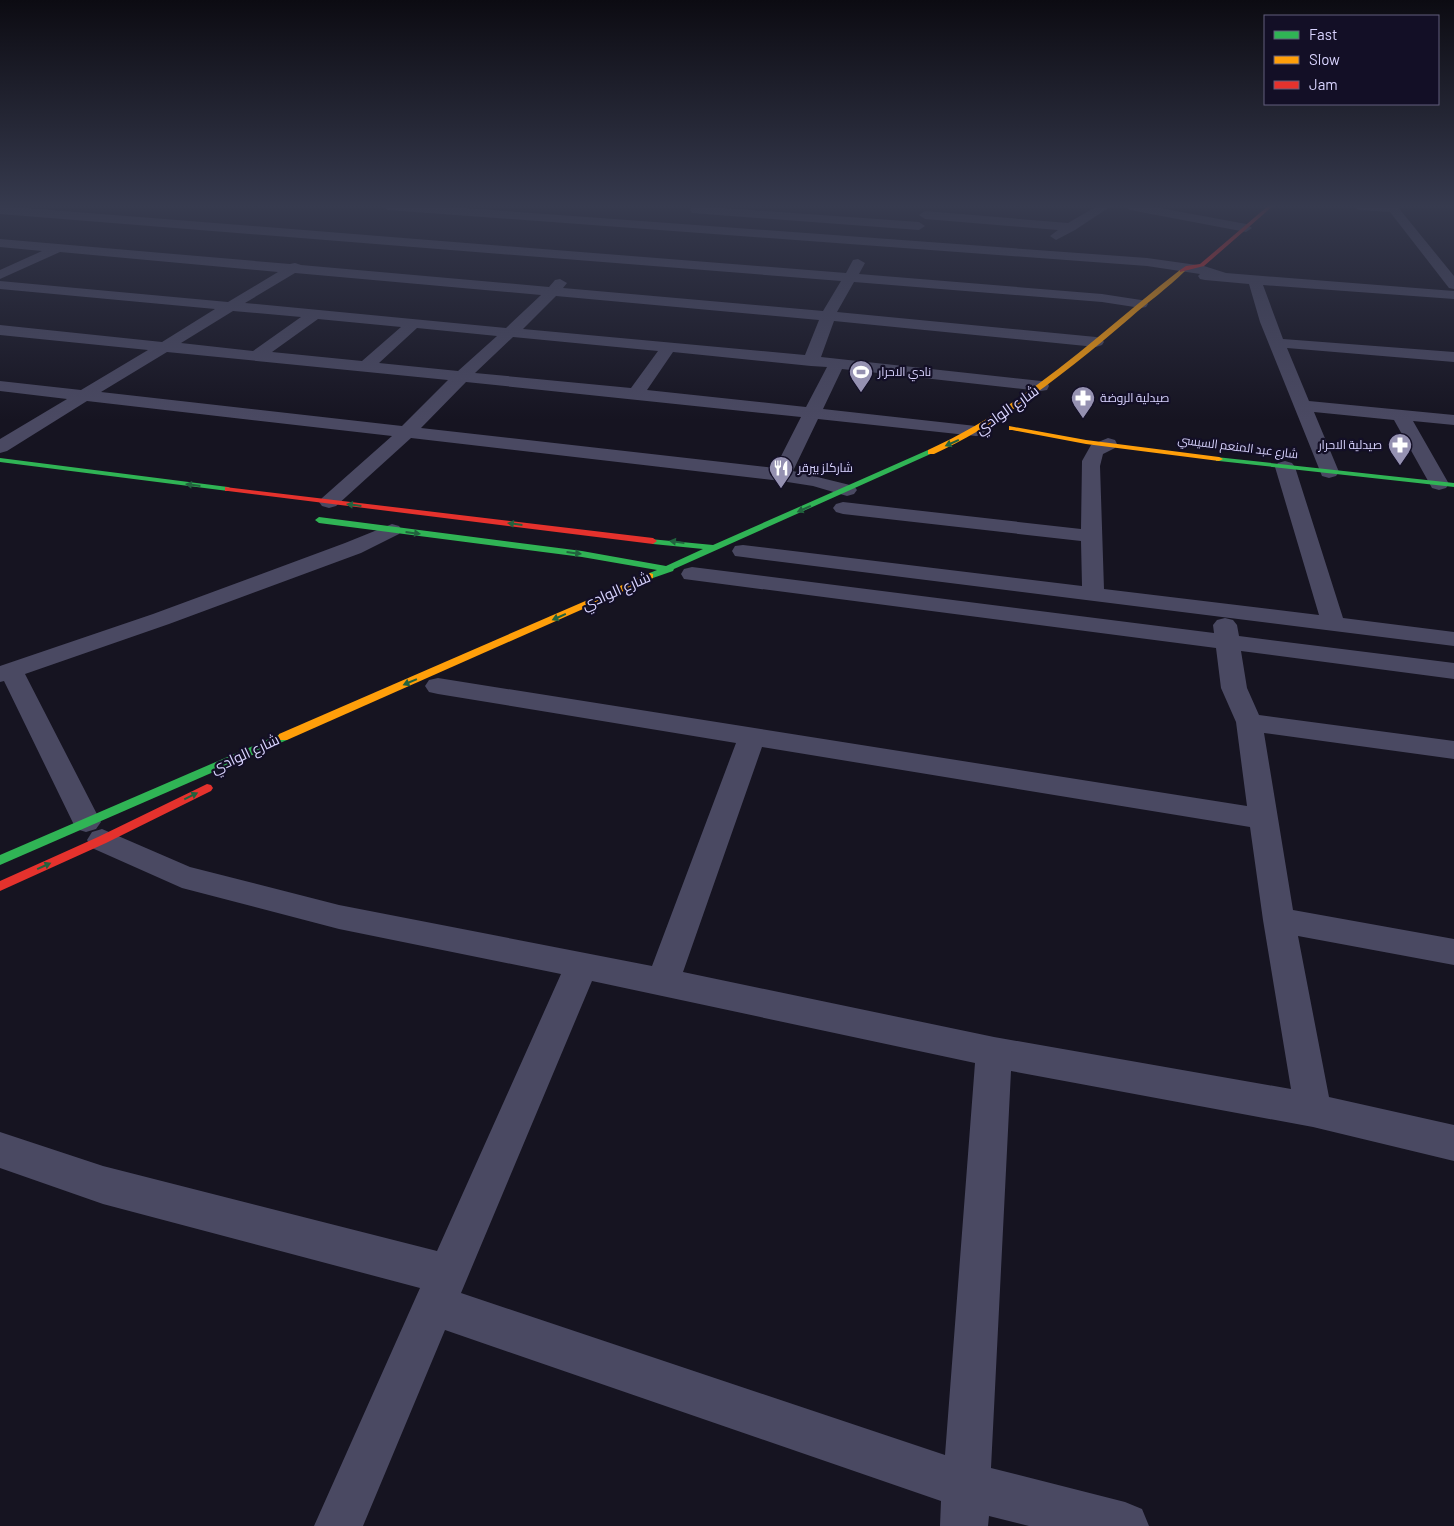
<svg xmlns="http://www.w3.org/2000/svg" width="1454" height="1526" viewBox="0 0 1454 1526" font-family="Barlow,Cairo,sans-serif">
<rect width="100%" height="100%" fill="#161421"/>
<g fill="none" stroke-linecap="round" stroke-linejoin="round">
<g fill="#4a4962" fill-rule="evenodd">
<path d="M 0,206 L 846,273 L 853,260 L 858,259 L 865,263 L 859,274 L 1102,294 L 1141,300 L 1146,301 L 1148,304 L 1146,307 L 1141,308 L 1102,302 L 854,282 L 837,312 L 1096,337 L 1102,339 L 1104,342 L 1102,345 L 1096,347 L 834,321 L 821,357 L 1041,381 L 1047,382 L 1049,386 L 1047,390 L 1041,391 L 842,369 L 823,409 L 976,426 L 982,427 L 985,431 L 982,435 L 976,436 L 818,419 L 793,471 L 854,486 L 857,490 L 854,494 L 847,496 L 813,486 L 781,481 L 411,438 L 336,506 L 329,508 L 322,506 L 319,502 L 322,498 L 392,436 L 87,401 L 7,451 L 0,453 L 0,439 L 67,399 L 0,391 L 0,381 L 81,390 L 148,350 L 0,335 L 0,325 L 162,342 L 215,309 L 0,289 L 0,281 L 228,302 L 278,272 L 60,252 L 0,279 L 0,270 L 42,251 L 0,247 L 0,239 L 290,264 L 295,263 L 301,265 L 549,287 L 555,280 L 560,279 L 567,283 L 563,288 L 823,311 L 841,281 L 0,214 ZM 295,273 L 541,295 L 506,328 L 245,303 ZM 556,296 L 819,320 L 805,355 L 523,329 ZM 233,311 L 301,317 L 253,351 L 181,343 ZM 318,319 L 401,327 L 362,361 L 272,352 ZM 417,328 L 497,336 L 458,371 L 379,363 ZM 513,337 L 658,351 L 631,388 L 475,373 ZM 167,352 L 448,380 L 402,426 L 101,392 ZM 673,352 L 811,366 L 827,367 L 806,407 L 647,390 ZM 466,382 L 801,417 L 775,468 L 421,428 Z"/>
<path d="M 382,206 L 437,206 L 1147,258 L 1204,266 L 1226,273 L 1454,291 L 1454,299 L 1263,285 L 1283,339 L 1454,352 L 1454,362 L 1287,348 L 1309,401 L 1454,415 L 1454,425 L 1413,421 L 1449,484 L 1446,488 L 1439,490 L 1432,488 L 1394,420 L 1314,412 L 1339,472 L 1336,476 L 1329,478 L 1322,476 L 1260,322 L 1249,284 L 1205,280 L 1200,279 L 1198,276 L 1200,274 L 1147,266 L 388,210 Z"/>
<path d="M 696,206 L 919,222 L 925,226 L 919,230 L 692,213 L 690,210 L 692,207 Z"/>
<path d="M 1097,206 L 1111,206 L 1075,230 L 1056,240 L 1050,236 L 1058,230 L 925,219 L 919,215 L 925,211 L 1068,223 Z"/>
<path d="M 1124,206 L 1149,206 L 1246,224 L 1252,228 L 1246,232 L 1130,210 Z"/>
<path d="M 1353,206 L 1397,206 L 1454,276 L 1454,289 L 1449,288 L 1390,212 L 1359,210 Z"/>
<path d="M 1108,438 L 1115,440 L 1117,444 L 1115,448 L 1103,454 L 1100,466 L 1104,589 L 1319,615 L 1275,467 L 1278,463 L 1285,461 L 1292,463 L 1295,467 L 1343,618 L 1454,632 L 1454,646 L 743,557 L 735,556 L 732,551 L 735,546 L 743,545 L 1082,586 L 1081,541 L 843,514 L 836,512 L 833,508 L 836,504 L 843,502 L 1081,529 L 1082,461 L 1091,445 Z"/>
<path d="M 392,524 L 399,526 L 402,530 L 399,534 L 361,553 L 169,624 L 25,674 L 101,822 L 96,829 L 86,832 L 76,829 L 4,681 L 0,682 L 0,666 L 153,614 L 345,543 Z"/>
<path d="M 692,567 L 1214,633 L 1213,625 L 1217,620 L 1225,618 L 1233,620 L 1237,625 L 1239,636 L 1454,663 L 1454,679 L 1241,651 L 1247,688 L 1259,715 L 1454,741 L 1454,759 L 1264,733 L 1293,910 L 1454,939 L 1454,965 L 1298,936 L 1329,1097 L 1454,1125 L 1454,1161 L 1313,1127 L 1011,1071 L 991,1468 L 1125,1502 L 1142,1509 L 1149,1526 L 1029,1526 L 989,1516 L 988,1526 L 940,1526 L 941,1501 L 445,1330 L 363,1526 L 314,1526 L 420,1288 L 103,1204 L 0,1168 L 0,1132 L 103,1166 L 437,1251 L 561,974 L 339,929 L 182,888 L 92,848 L 87,840 L 92,832 L 102,829 L 190,867 L 339,905 L 652,966 L 736,743 L 438,694 L 429,692 L 425,686 L 429,680 L 438,678 L 1247,806 L 1236,722 L 1221,688 L 1216,648 L 684,579 L 681,574 L 684,569 ZM 762,747 L 1250,827 L 1263,920 L 1291,1089 L 994,1037 L 683,972 ZM 592,981 L 975,1063 L 945,1455 L 461,1293 Z"/>
</g>
<g fill="#30b455" fill-rule="evenodd">
<path d="M 928,450 L 935,452 L 674,569 L 673,571 L 650,579 L 647,578 L 647,574 L 657,570 L 582,557 L 319,523 L 315,520 L 319,517 L 582,551 L 666,566 L 703,549 L 653,544 L 649,541 L 650,539 L 713,545 Z"/>
<path d="M 1216,457 L 1454,483 L 1454,487 L 1219,461 L 1216,461 Z"/>
<path d="M 0,458 L 228,487 L 232,489 L 228,491 L 0,462 Z"/>
<path d="M 283,733 L 287,734 L 288,737 L 287,740 L 0,865 L 0,855 Z"/>
</g>
<g fill="#ff9f0a" fill-rule="evenodd">
<path d="M 1180,270 L 1185,271 C 1168,288 1148,302 1130,318 C 1069,370 1007,420 934,454 L 928,454 L 928,450 C 1026,406 1097,335 1180,270 Z"/>
<path d="M 1009,426 L 1086,440 L 1219,457 L 1223,459 L 1219,461 L 1086,444 L 1012,430 L 1009,430 Z"/>
<path d="M 650,573 L 653,574 L 653,578 L 287,740 L 279,740 L 278,737 L 279,734 Z"/>
</g>
<g fill="#e5322d" fill-rule="evenodd">
<path d="M 1268,206 L 1273,206 L 1204,266 L 1180,272 L 1180,270 L 1186,266 L 1200,264 Z"/>
<path d="M 225,487 L 653,538 L 657,541 L 653,544 L 228,491 L 225,491 Z"/>
<path d="M 207,784 L 211,785 L 213,788 L 211,791 L 106,843 L 0,891 L 0,881 L 98,837 Z"/>
</g>
</g>
<defs><path id="oneway-solid" d="M-6-.8H1V-3.2L6.5 0L1 3.2V.8H-6Z" transform="scale(1.25)"/></defs>
<g fill="#22623e">
<use href="#oneway-solid" transform="translate(952 443) rotate(156)"/>
<use href="#oneway-solid" transform="translate(193 485) rotate(-173)"/>
<use href="#oneway-solid" transform="translate(354 505) rotate(-173)"/>
<use href="#oneway-solid" transform="translate(804 509) rotate(156)"/>
<use href="#oneway-solid" transform="translate(515 524) rotate(-173)"/>
<use href="#oneway-solid" transform="translate(413 533) rotate(7)"/>
<use href="#oneway-solid" transform="translate(677 542) rotate(-172)"/>
<use href="#oneway-solid" transform="translate(574 553) rotate(7)"/>
<use href="#oneway-solid" transform="translate(559 617) rotate(156)"/>
<use href="#oneway-solid" transform="translate(410 682) rotate(157)"/>
<use href="#oneway-solid" transform="translate(191 796) rotate(-26)"/>
<use href="#oneway-solid" transform="translate(44 866) rotate(-24)"/>
</g>
<linearGradient id="sky" x2="0" y2="1"><stop stop-color="#0c0b12"/><stop offset="0.49" stop-color="#363a4e"/><stop offset="1" stop-color="#363a4e" stop-opacity="0"/></linearGradient>
<rect width="1454" height="420" fill="url(#sky)"/>
<defs>
<g id="stadium-pin" transform="scale(1.25)"><path d="M0 17L-7.5 6A9.5 9.5 0 1 1 7.5 6Z" fill="#9591b1" stroke="#130f26"/><path d="M0-5a6.5 5 0 1 0 0 10a6.5 5 0 1 0 0-10ZM-3.5-1.8h7v3.6h-7Z" fill="#fff"/></g>
<g id="pharmacy-pin" transform="scale(1.25)"><path d="M0 17L-7.5 6A9.5 9.5 0 1 1 7.5 6Z" fill="#9591b1" stroke="#130f26"/><path d="M-2-6h4v4h4v4h-4v4h-4v-4h-4v-4h4Z" fill="#fff"/></g>
<g id="restaurant-pin" transform="scale(1.25)"><path d="M0 17L-7.5 6A9.5 9.5 0 1 1 7.5 6Z" fill="#9591b1" stroke="#130f26"/><path d="M-5-6h1v4h1v-4h1v4h1v-4h1v5L-1.5 .5V6h-2V.5L-5-1ZM5-6V6H3V1.5H1.5Q1.5-4 5-6Z" fill="#fff"/></g>
</defs>
<g fill-rule="evenodd">
<use href="#stadium-pin" x="861" y="372"/>
<use href="#pharmacy-pin" x="1083" y="398"/>
<use href="#pharmacy-pin" x="1400" y="445"/>
<use href="#restaurant-pin" x="781" y="468"/>
</g>
<g text-anchor="middle" stroke-width="4.5" stroke-linejoin="round" paint-order="stroke">
<g font-size="12" fill="#d9d4ff" stroke="#130f26" text-anchor="start">
<text x="878" y="376">نادي الاحرار</text>
<text x="1100" y="402">صيدلية الروضة</text>
<text x="1382" y="449" text-anchor="end">صيدلية الاحرار</text>
<text x="798" y="472">شاركلز بيرقر</text>
</g>
<g font-size="12" fill="#d9d4ff" stroke="#130f26">
<text transform="translate(1238 447) rotate(7)" y="4">شارع عبد المنعم السيسي</text>
</g>
<g font-size="15" fill="#d9d4ff" stroke="#130f26">
<text transform="translate(1007 410) rotate(-35)" y="5">شارع الوادي</text>
<text transform="translate(616 591) rotate(-24)" y="5">شارع الوادي</text>
<text transform="translate(245 754) rotate(-25)" y="5">شارع الوادي</text>
</g>
</g>
<rect x="1264" y="15" width="175" height="90" fill="#130f26" stroke="#625e7d"/>
<rect x="1274" y="31" width="25" height="8" fill="#30b455" stroke="#625e7d"/>
<text x="1309" y="40" font-size="15" fill="#d9d4ff">Fast</text>
<rect x="1274" y="56" width="25" height="8" fill="#ff9f0a" stroke="#625e7d"/>
<text x="1309" y="65" font-size="15" fill="#d9d4ff">Slow</text>
<rect x="1274" y="81" width="25" height="8" fill="#e5322d" stroke="#625e7d"/>
<text x="1309" y="90" font-size="15" fill="#d9d4ff">Jam</text>
</svg>
